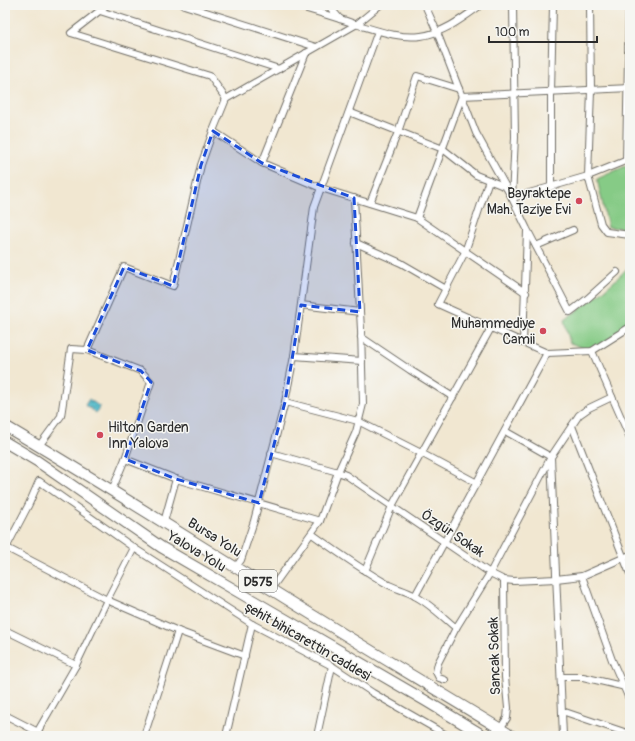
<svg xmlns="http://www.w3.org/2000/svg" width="635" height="741" viewBox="0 0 635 741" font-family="Pangolin,sans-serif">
<defs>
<pattern id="water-rules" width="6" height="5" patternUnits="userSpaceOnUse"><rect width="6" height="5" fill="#4ebaca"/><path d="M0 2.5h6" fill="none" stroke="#4197a4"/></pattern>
</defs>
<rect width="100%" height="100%" fill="#f6f6f2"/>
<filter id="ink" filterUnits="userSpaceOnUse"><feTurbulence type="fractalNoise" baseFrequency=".025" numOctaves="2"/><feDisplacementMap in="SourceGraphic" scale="8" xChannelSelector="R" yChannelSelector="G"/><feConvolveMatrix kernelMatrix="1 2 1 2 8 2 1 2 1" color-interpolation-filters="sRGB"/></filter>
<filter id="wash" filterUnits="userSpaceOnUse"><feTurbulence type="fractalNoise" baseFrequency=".012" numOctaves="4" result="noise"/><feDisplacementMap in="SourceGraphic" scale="16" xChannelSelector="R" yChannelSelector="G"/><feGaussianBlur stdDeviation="0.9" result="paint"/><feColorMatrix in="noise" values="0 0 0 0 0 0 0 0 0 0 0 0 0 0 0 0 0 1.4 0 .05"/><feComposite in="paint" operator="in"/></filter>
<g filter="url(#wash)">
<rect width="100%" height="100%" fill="#f1e7d1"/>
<g fill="#86cb86" stroke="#587b58">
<path d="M 630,164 L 630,229 L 608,227 L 597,179 Z"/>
<path d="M 630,265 L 630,325 L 592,351 L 570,343 L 564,320 C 587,303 611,287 630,265 Z"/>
</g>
<path fill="url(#water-rules)" stroke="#3c727a" d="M 89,399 L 100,407 L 96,413 L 85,405 Z"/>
</g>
<g filter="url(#ink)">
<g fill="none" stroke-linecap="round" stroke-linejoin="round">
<g stroke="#706d65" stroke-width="8">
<g id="minor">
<path d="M 107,5 L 71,33 L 210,76 L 226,99"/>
<path d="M 184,5 L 316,47"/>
<path d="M 294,5 C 314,11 335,17 355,24 C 376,30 399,39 421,36 C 444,33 463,18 481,5"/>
<path d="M 328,5 L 340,19"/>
<path d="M 425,5 L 437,32 L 476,133 L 512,198 L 527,229 L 570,312 L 587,299 L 617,272"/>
<path d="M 513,5 L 515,137 L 512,198 L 588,176 L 630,159"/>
<path d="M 590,5 L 591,90 L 588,176 L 601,224 L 607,232 L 630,235"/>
<path d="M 100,11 L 279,69"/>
<path d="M 349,112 L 443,149 L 476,175 L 506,187"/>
<path d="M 213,131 L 262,163 L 321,188 L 417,218 L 526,293"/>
<path d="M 626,161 L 629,5"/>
<path d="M 262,163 L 306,53"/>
<path d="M 489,180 L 465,252 L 438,304 L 547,353 L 592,351 L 630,327"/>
<path d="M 551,186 L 551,92 L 553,5"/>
<path d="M 370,203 L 398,132 L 417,76 L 459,89"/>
<path d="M 417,218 L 462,96 L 630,88"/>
<path d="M 356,243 L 401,263 L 446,289"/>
<path d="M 536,246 L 573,230"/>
<path d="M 301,305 L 360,312"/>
<path d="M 361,337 L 410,370 L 453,397"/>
<path d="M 523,343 L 527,231"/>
<path d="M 87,350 L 141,371 L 151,382 L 125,459 L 112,490"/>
<path d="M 592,351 L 630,438"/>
<path d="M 294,356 L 362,361"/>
<path d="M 285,402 L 358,421 L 421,453 L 477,483"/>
<path d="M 572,426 L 630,574"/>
<path d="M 505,431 L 551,457 L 563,736"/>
<path d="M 39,446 L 61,416 L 71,349 L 87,350 L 124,267 L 173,286 L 201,165 L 213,131 L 226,99 L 357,24 L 380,5"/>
<path d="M 271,453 L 338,472 L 346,475 L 490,573 L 504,580 L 514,581 L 556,579 L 582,576 L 630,555"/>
<path d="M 125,459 L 176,479"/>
<path d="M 164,522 L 176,479 L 320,521"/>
<path d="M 312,534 C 337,552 362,570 389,585 C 397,589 407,591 415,596 C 430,604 443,617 456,628"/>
<path d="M 5,547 L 107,600 L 178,631 L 245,656"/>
<path d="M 5,550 L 29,504 L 39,481 L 134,548 L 252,624 L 332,666 L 373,693 L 448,736"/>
<path d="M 236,567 L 241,560 L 254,521 L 285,402 L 294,356 L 314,207 L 378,31"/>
<path d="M 365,571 L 392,506 L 491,328"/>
<path d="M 582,576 L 612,660 L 630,701"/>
<path d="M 271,589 L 320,521 L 338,472 L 356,432 L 363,404 L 361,330 L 354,198"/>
<path d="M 415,596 L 547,353"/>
<path d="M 5,630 L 76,665"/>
<path d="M 561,677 L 583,677 L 630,688"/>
<path d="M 445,680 L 439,678 L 436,672 L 438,663 L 456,628 L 490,573 L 551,457 L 579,415 L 589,408 L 612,397"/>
<path d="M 562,711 L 630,734"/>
<path d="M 5,715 L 38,732 L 42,736"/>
<path d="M 500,729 L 507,718 L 508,708 L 505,677 L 504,580"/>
<path d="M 35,736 L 76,665 L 107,600 L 134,548"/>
<path d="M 144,736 L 178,631"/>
<path d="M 226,736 L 252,624"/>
<path d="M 317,736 L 332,666"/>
</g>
</g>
<g stroke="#706d65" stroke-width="12">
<g id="trunk">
<path d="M 5,426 C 95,479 183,535 272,590 C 352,640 432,687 512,736"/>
<path d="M 5,442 L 37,461 L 161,547 L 426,701 L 484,736"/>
</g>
</g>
<use href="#minor" stroke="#fff" stroke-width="6"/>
<use href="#trunk" stroke="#fff" stroke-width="10"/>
</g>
</g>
<path fill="#1d4ed8" fill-opacity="0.2" stroke="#1d4ed8" stroke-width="3" stroke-dasharray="8 5" stroke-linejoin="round" d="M 213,131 L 262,163 L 354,198 L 360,312 L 301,305 L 285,402 L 259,503 L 176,479 L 125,459 L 151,382 L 141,371 L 87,350 L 124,267 L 173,286 L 201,165 Z"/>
<g fill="#d1495b" stroke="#f6f6f2" stroke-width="1.5">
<circle cx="579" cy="201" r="4"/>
<circle cx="543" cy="331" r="4"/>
<circle cx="100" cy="435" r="4"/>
</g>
<g text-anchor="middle" stroke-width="3" stroke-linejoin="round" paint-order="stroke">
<rect fill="#f6f6f2" stroke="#686867" stroke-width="1" x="239" y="570" width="38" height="22" rx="3"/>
<g font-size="13" font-weight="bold" fill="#2b2b2b">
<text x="258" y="586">D575</text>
</g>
<g font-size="14" fill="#2b2b2b" stroke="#f6f6f2" text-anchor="end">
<text x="571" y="198">Bayraktepe<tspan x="571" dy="16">Mah. Taziye Evi</tspan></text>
<text x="535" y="328">Muhammediye<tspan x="535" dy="16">Camii</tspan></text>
<text x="108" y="432" text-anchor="start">Hilton Garden<tspan x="108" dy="16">Inn Yalova</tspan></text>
</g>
<g font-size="14" fill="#2b2b2b" stroke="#f6f6f2">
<text transform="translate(453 533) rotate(34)" y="5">Özgür Sokak</text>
<text transform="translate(215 537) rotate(32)" y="5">Bursa Yolu</text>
<text transform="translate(197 551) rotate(31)" y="5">Yalova Yolu</text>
<text transform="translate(308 641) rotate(30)" y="5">şehit bihicarettin caddesi</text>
<text transform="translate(494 656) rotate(-92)" y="5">Sancak Sokak</text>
</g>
</g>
<rect width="635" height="741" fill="none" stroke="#f6f6f2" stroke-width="20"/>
<path d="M489 36v6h108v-6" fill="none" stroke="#2b2b2b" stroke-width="2"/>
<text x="495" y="36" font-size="12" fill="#2b2b2b" stroke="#f6f6f2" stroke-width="3" paint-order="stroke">100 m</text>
</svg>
